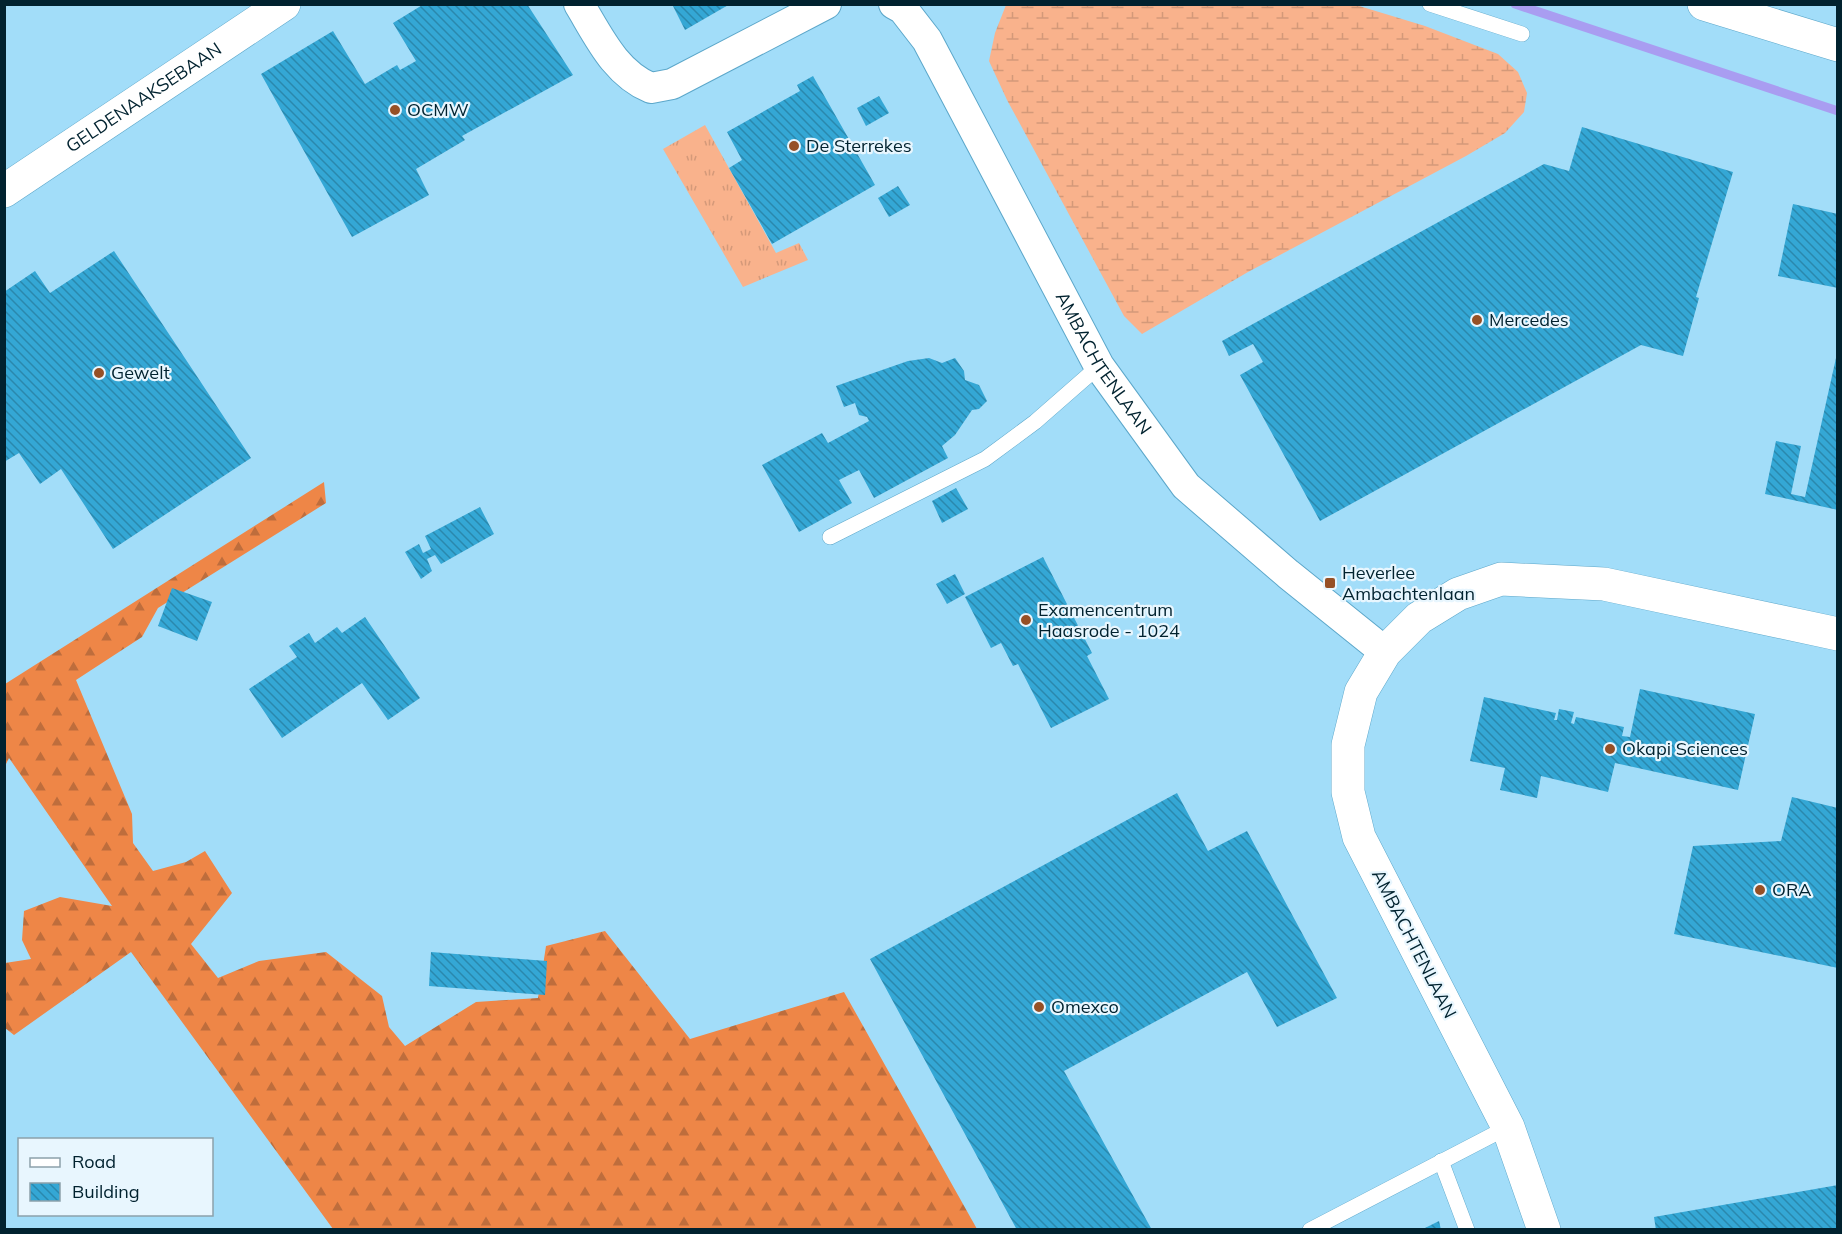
<svg xmlns="http://www.w3.org/2000/svg" width="1842" height="1234" viewBox="0 0 1842 1234" font-family="Mulish,sans-serif">
<defs>
<pattern id="grass-tufts" width="24" height="20" patternUnits="userSpaceOnUse" patternTransform="scale(1.5)"><rect width="24" height="20" fill="#f9b28c"/><path d="M3 7l-1-3M5 7V3M7 7l1-3M15 17l-1-3M17 17v-4M19 17l1-3" fill="none" stroke="#d49979"/></pattern>
<pattern id="forest-firs" width="22" height="20" patternUnits="userSpaceOnUse" patternTransform="scale(1.5)"><rect width="22" height="20" fill="#ee8647"/><path d="M5 1l3.5 6h-7zM16 11l3.5 6h-7z" fill="#be6d3c"/></pattern>
<pattern id="wetland-marsh" width="20" height="14" patternUnits="userSpaceOnUse" patternTransform="scale(1.5)"><rect width="20" height="14" fill="#f9b28c"/><path d="M1 5h8M5 5V1M11 12h8M15 12V8" fill="none" stroke="#d49979"/></pattern>
<pattern id="building-back-hatch" width="6" height="6" patternUnits="userSpaceOnUse" patternTransform="scale(1.5)"><rect width="6" height="6" fill="#34a7d5"/><path d="M-1 5l2 2M0 0l6 6M5-1l2 2" fill="none" stroke="#2a88ad"/></pattern>
</defs>
<rect width="100%" height="100%" fill="#a2ddf9"/>
<path fill="url(#grass-tufts)" d="M 705,125 L 776,253 L 799,243 L 808,260 L 743,287 L 663,149 Z"/>
<path fill="url(#forest-firs)" d="M 324,482 L 326,503 L 158,608 L 142,637 L 76,680 L 132,814 L 133,843 L 153,871 L 186,862 L 205,851 L 232,893 L 191,944 L 218,978 L 259,961 L 326,952 L 382,996 L 389,1027 L 405,1046 L 476,1002 L 538,998 L 546,946 L 605,931 L 690,1039 L 844,992 L 977,1229 L 333,1229 L 131,952 L 14,1035 L 5,1028 L 5,963 L 31,959 L 22,940 L 24,911 L 60,897 L 112,906 L 9,758 L 5,766 L 5,684 Z"/>
<path fill="url(#wetland-marsh)" d="M 1006,5 L 1356,5 L 1425,26 L 1498,54 L 1518,72 L 1527,93 L 1524,112 L 1505,133 L 1466,156 L 1248,272 L 1142,334 L 1124,316 L 1007,100 L 989,61 L 995,33 Z"/>
<g fill="none" stroke-linecap="round" stroke-linejoin="round">
<path stroke="#a99df1" stroke-width="9" d="M 1515,4 L 1838,111"/>
</g>
<g fill="url(#building-back-hatch)">
<path d="M 424,4 L 527,4 L 573,75 L 462,136 L 465,140 L 416,169 L 429,195 L 352,237 L 261,74 L 333,31 L 365,84 L 397,65 L 400,70 L 416,61 L 393,23 Z"/>
<path d="M 672,4 L 730,4 L 685,30 Z"/>
<path d="M 813,76 L 875,185 L 772,244 L 729,168 L 742,160 L 727,132 L 800,91 L 797,85 Z"/>
<path d="M 879,96 L 889,113 L 866,126 L 857,108 Z"/>
<path d="M 1582,127 L 1733,172 L 1696,297 L 1699,298 L 1683,356 L 1641,345 L 1320,521 L 1240,375 L 1263,362 L 1253,344 L 1229,356 L 1222,341 L 1544,164 L 1569,171 Z"/>
<path d="M 898,186 L 910,205 L 889,217 L 878,198 Z"/>
<path d="M 1793,204 L 1838,214 L 1838,288 L 1778,276 Z"/>
<path d="M 114,251 L 251,458 L 113,549 L 61,469 L 40,484 L 19,453 L 4,462 L 4,292 L 35,271 L 50,293 Z"/>
<path d="M 1838,349 L 1838,510 L 1765,494 L 1776,441 L 1801,446 L 1791,494 L 1805,497 Z"/>
<path d="M 929,358 L 942,363 L 955,358 L 964,371 L 965,380 L 979,385 L 987,401 L 979,409 L 972,410 L 955,435 L 942,446 L 948,458 L 874,498 L 859,470 L 839,480 L 852,503 L 799,532 L 762,465 L 822,433 L 828,443 L 869,421 L 867,417 L 859,415 L 855,403 L 844,407 L 836,386 L 908,361 Z"/>
<path d="M 956,488 L 968,509 L 942,523 L 932,501 Z"/>
<path d="M 480,507 L 494,534 L 441,564 L 435,555 L 427,559 L 432,571 L 421,579 L 405,552 L 419,544 L 423,553 L 431,549 L 425,536 Z"/>
<path d="M 1043,557 L 1092,653 L 1087,656 L 1109,699 L 1051,728 L 1018,664 L 1013,666 L 1001,643 L 991,648 L 965,597 Z"/>
<path d="M 955,574 L 965,594 L 947,604 L 936,584 Z"/>
<path d="M 172,588 L 212,602 L 197,641 L 158,626 Z"/>
<path d="M 365,617 L 420,698 L 388,720 L 362,683 L 282,738 L 249,689 L 297,657 L 289,646 L 309,633 L 315,643 L 337,627 L 342,633 Z"/>
<path d="M 1640,689 L 1755,714 L 1738,790 L 1615,763 L 1608,792 L 1541,776 L 1537,798 L 1500,790 L 1505,768 L 1470,761 L 1484,697 L 1556,713 L 1554,720 L 1557,720 L 1559,709 L 1574,712 L 1571,723 L 1574,724 L 1576,717 L 1624,727 L 1622,736 L 1630,737 Z"/>
<path d="M 1177,793 L 1208,851 L 1247,831 L 1337,998 L 1277,1027 L 1247,972 L 1064,1071 L 1152,1230 L 1017,1230 L 870,959 Z"/>
<path d="M 1792,797 L 1838,808 L 1838,968 L 1674,934 L 1693,846 L 1781,841 Z"/>
<path d="M 431,952 L 547,961 L 545,995 L 429,986 Z"/>
<path d="M 1838,1185 L 1838,1230 L 1656,1230 L 1654,1217 Z"/>
<path d="M 1439,1221 L 1441,1230 L 1421,1230 Z"/>
</g>
<g fill="none" stroke-linecap="round" stroke-linejoin="round">
<g stroke="#5ca7ca" stroke-width="16">
<g id="service">
<path d="M 1430,4 L 1522,34"/>
<path d="M 830,537 L 985,459 L 1035,422 L 1099,366"/>
<path d="M 1441,1161 L 1467,1230"/>
<path d="M 1310,1230 L 1508,1127"/>
</g>
</g>
<g stroke="#5ca7ca" stroke-width="32">
<g id="minor">
<path d="M 579,4 C 599,37 615,73 651,88 L 672,84 L 826,4"/>
<path id="s1" d="M 894,4 L 903,9 L 927,40 L 1099,366 L 1186,486 L 1288,574 L 1385,652"/>
</g>
</g>
<g stroke="#5ca7ca" stroke-width="34">
<g id="tertiary">
<path id="s2" d="M 4,191 L 284,4"/>
<path d="M 1544,1230 L 1508,1127 L 1359,837 L 1348,792 L 1348,745 L 1361,692 L 1385,652 L 1419,618 L 1458,594 L 1501,579 L 1604,584 L 1838,634"/>
</g>
</g>
<g stroke="#5ca7ca" stroke-width="34">
<path id="trunk" d="M 1704,4 L 1838,45"/>
</g>
<use href="#service" stroke="#fff" stroke-width="15"/>
<use href="#minor" stroke="#fff" stroke-width="30"/>
<use href="#tertiary" stroke="#fff" stroke-width="33"/>
<use href="#trunk" stroke="#fff" stroke-width="33"/>
</g>
<g fill="#965026" stroke="#e8f6fe" stroke-width="2">
<circle cx="395" cy="110" r="6"/>
<circle cx="794" cy="146" r="6"/>
<circle cx="1477" cy="320" r="6"/>
<circle cx="99" cy="373" r="6"/>
<rect x="1324" y="577" width="12" height="12" rx="3"/>
<circle cx="1026" cy="620" r="6"/>
<circle cx="1610" cy="749" r="6"/>
<circle cx="1760" cy="890" r="6"/>
<circle cx="1039" cy="1007" r="6"/>
</g>
<g text-anchor="middle" stroke-width="4.5" stroke-linejoin="round" paint-order="stroke">
<g font-size="18" fill="#01222f" stroke="#e8f6fe">
<text dy="6" stroke="none"><textPath href="#s2" startOffset="168">GELDENAAKSEBAAN</textPath></text>
<text dy="6" stroke="none"><textPath href="#s1" startOffset="418">AMBACHTENLAAN</textPath></text>
<text transform="translate(1414 944) rotate(63)" y="6">AMBACHTENLAAN</text>
</g>
<g font-size="18" fill="#01222f" stroke="#e8f6fe" text-anchor="start">
<text x="407" y="116">OCMW</text>
<text x="806" y="152">De Sterrekes</text>
<text x="1489" y="326">Mercedes</text>
<text x="111" y="379">Gewelt</text>
<text x="1342" y="579">Heverlee<tspan x="1342" dy="21">Ambachtenlaan</tspan></text>
<text x="1038" y="616">Examencentrum<tspan x="1038" dy="21">Haasrode - 1024</tspan></text>
<text x="1622" y="755">Okapi Sciences</text>
<text x="1772" y="896">ORA</text>
<text x="1051" y="1013">Omexco</text>
</g>
</g>
<rect width="1842" height="1234" fill="none" stroke="#01222f" stroke-width="12"/>
<rect x="18" y="1138" width="195" height="78" fill="#e8f6fe" stroke="#8ca1ab" stroke-width="1.5"/>
<rect x="30" y="1158" width="30" height="9" fill="#ffffff" stroke="#8ca1ab" stroke-width="1.5"/>
<text x="72" y="1168" font-size="18" fill="#01222f">Road</text>
<rect x="30" y="1183" width="30" height="18" fill="url(#building-back-hatch)" stroke="#8ca1ab" stroke-width="1.5"/>
<text x="72" y="1198" font-size="18" fill="#01222f">Building</text>
</svg>
